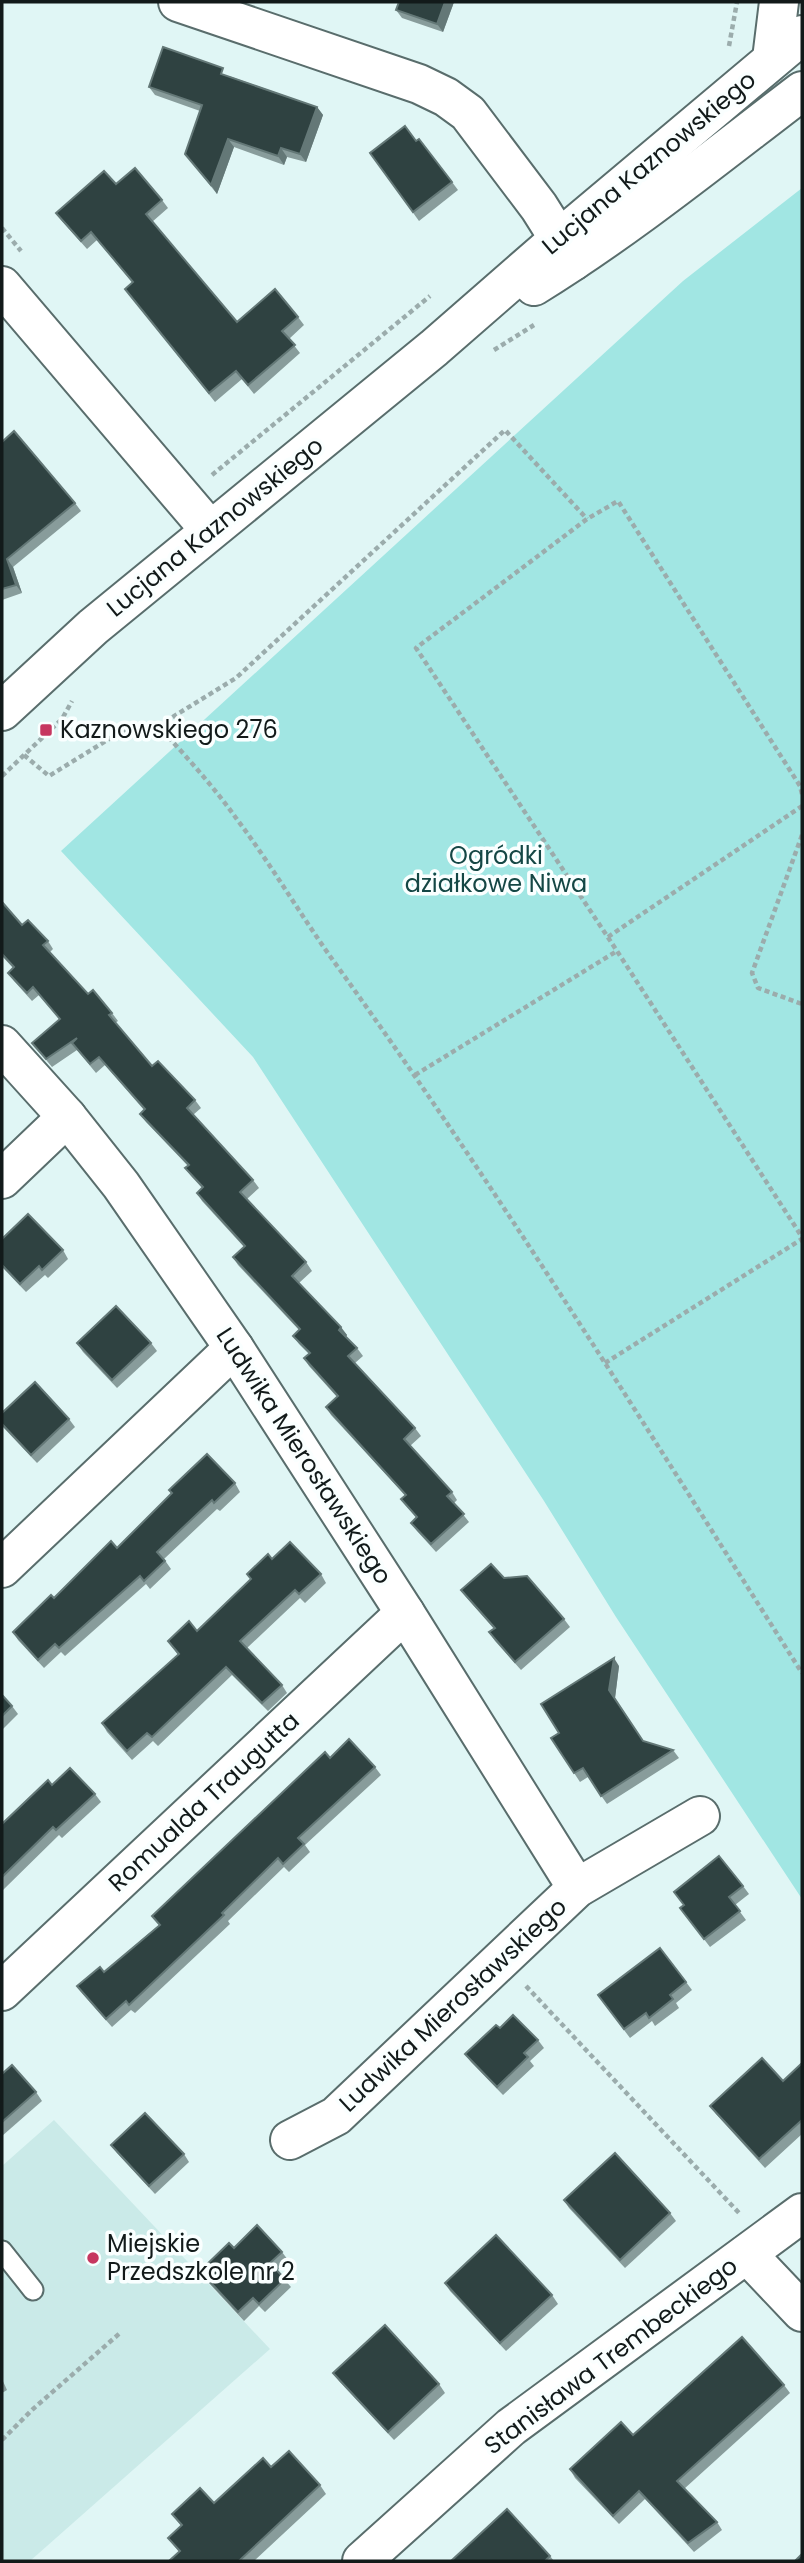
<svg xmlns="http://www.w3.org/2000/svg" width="804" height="2563" viewBox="0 0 804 2563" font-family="Poppins,sans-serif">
<rect width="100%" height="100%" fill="#e0f6f5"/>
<path fill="#caeae8" d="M 54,2120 L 270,2349 L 30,2561 L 2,2561 L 2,2166 Z"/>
<path fill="#a1e6e3" d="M 802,188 L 802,1899 L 616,1617 L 544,1501 L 253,1057 L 61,851 L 683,281 Z"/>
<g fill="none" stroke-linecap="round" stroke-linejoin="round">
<g stroke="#596d6c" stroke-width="23">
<path id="service" d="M 2,2251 L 33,2290"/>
</g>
<g stroke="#596d6c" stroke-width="42">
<g id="minor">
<path d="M 178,2 L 419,84 L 446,97 L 468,113 L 539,207 L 573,261"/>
<path d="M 2,286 L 210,530"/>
<path d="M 2,1045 L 67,1117 L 121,1185 L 234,1348 L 405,1613 L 577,1888"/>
<path d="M 2,1179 L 67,1117"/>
<path d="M 2,1568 L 234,1348"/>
<path d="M 2,1991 L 405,1613"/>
<path d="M 290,2140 L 336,2116 L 577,1888 L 700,1816"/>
<path d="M 747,2254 L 802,2312"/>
<path d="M 362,2561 L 511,2427 L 802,2213"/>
</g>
</g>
<g stroke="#596d6c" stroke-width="42">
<g id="tertiary">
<path d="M 772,59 L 779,2"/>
<path d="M 534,286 C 628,228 714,158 802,91"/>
<path d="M 2,711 L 93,627 L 434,348 L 559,239 L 802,35"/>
</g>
</g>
<g stroke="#9bacac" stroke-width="4.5" stroke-dasharray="5 3.5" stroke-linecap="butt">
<path d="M 729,46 L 737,2"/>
<path d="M 2,228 L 21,251"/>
<path d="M 494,350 L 534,325"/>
<path d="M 212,475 L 430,296"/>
<path d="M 158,726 L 236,678 L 505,430 L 587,519"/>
<path d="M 24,755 L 49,776 L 122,731 L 158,726 C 185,755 213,786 236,818 C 273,867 304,921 340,970 C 504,1198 652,1437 802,1673"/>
<path d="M 2,776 L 62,719 L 72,701"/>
<path d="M 802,794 L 800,786 L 618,501 L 587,519 L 416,648 L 617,951 L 802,1237"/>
<path d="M 802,835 L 752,973 L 758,988 L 802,1004"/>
<path d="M 608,937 L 802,806"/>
<path d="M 415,1075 L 617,951"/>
<path d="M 605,1363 L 802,1239"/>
<path d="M 526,1986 L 740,2214"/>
<path d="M 2,2440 L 33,2409 L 120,2333"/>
</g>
<use href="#service" stroke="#fff" stroke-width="19"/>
<use href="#minor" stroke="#fff" stroke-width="38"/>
<use href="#tertiary" stroke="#fff" stroke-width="38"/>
</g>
<g fill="#889c9b">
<path d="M 399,2 L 454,2 L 443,32 L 402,18 L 396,10 Z"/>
<path d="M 229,76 L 317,107 L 323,115 L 306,162 L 287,157 L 284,165 L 234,147 L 217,194 L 185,154 L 200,111 L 155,95 L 149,87 Z"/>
<path d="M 416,141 L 452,182 L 458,190 L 419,221 L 370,153 Z"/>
<path d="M 116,184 L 162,200 L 168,208 L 152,222 L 237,322 L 298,317 L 304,325 L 289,339 L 300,353 L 254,394 L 242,379 L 215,402 L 125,289 L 133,283 L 97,240 L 87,249 L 62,221 L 56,213 Z"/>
<path d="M 2,442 L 75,503 L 81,511 L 13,567 L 22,593 L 2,600 Z"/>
<path d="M 2,902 L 22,925 L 48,941 L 53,949 L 50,952 L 88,994 L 112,1013 L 118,1021 L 115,1023 L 152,1066 L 195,1100 L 201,1108 L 193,1115 L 253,1180 L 259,1188 L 247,1199 L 306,1262 L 312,1271 L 299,1283 L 347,1335 L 346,1337 L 357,1348 L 363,1356 L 355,1363 L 415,1428 L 421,1436 L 410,1446 L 452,1492 L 457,1500 L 454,1503 L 469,1522 L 436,1552 L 417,1531 L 411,1523 L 416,1517 L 401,1499 L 405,1495 L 331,1415 L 326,1407 L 337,1397 L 309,1366 L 304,1358 L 309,1354 L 299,1344 L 293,1336 L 299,1330 L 238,1265 L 233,1257 L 244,1247 L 202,1201 L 197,1193 L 202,1188 L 191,1176 L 185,1168 L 188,1166 L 146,1122 L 140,1114 L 144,1110 L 105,1065 L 96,1073 L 77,1050 L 52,1067 L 32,1043 L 60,1019 L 39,995 L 32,1001 L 14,981 L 8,973 L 13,968 L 2,956 Z"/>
<path d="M 2,1239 L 63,1250 L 68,1259 L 48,1278 L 45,1275 L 26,1292 L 2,1267 Z"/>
<path d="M 77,1343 L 151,1343 L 157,1351 L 117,1388 L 83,1352 Z"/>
<path d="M 2,1413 L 69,1419 L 75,1427 L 37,1463 L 2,1426 Z"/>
<path d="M 235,1483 L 240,1492 L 220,1511 L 217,1509 L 164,1559 L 171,1569 L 150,1589 L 146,1584 L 65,1656 L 61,1652 L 44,1668 L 18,1640 L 13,1632 L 117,1548 L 171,1494 L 169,1490 Z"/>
<path d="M 272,1559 L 321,1574 L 326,1583 L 305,1603 L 300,1598 L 247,1648 L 282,1685 L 287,1693 L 268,1711 L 232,1675 L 158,1746 L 153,1741 L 132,1760 L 107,1732 L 102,1723 L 178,1655 L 168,1641 L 197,1631 L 251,1580 L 247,1574 Z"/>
<path d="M 504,1578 L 564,1619 L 570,1627 L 521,1670 L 495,1641 L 489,1632 L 494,1629 L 467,1598 L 461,1590 Z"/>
<path d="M 619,1666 L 615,1698 L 643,1741 L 673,1750 L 679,1758 L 607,1804 L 588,1777 L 580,1782 L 551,1738 L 559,1733 Z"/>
<path d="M 2,1695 L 12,1706 L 18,1714 L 2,1730 Z"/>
<path d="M 330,1758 L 375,1767 L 381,1775 L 305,1845 L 310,1852 L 289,1872 L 284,1867 L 228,1921 L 230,1924 L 135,2013 L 131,2010 L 112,2027 L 83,1994 L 77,1986 L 104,1972 L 159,1925 L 152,1916 Z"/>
<path d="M 52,1785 L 95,1794 L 101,1802 L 62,1838 L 59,1835 L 2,1891 L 2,1824 Z"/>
<path d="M 743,1886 L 749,1894 L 735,1905 L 746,1920 L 710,1947 L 680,1908 L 684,1905 L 674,1892 Z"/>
<path d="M 686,1982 L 692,1990 L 676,2003 L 679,2008 L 655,2026 L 652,2021 L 630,2038 L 598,1995 Z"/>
<path d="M 500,2028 L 538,2040 L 544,2048 L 530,2061 L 534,2066 L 503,2095 L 471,2062 L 465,2054 Z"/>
<path d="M 802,2063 L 802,2134 L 765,2168 L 716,2114 L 710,2106 L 783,2081 Z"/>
<path d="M 2,2074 L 36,2092 L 42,2101 L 2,2136 Z"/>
<path d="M 111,2145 L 184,2154 L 189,2162 L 155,2194 L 117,2153 Z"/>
<path d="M 564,2200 L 670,2213 L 676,2221 L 625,2268 L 569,2208 Z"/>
<path d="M 234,2248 L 282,2252 L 288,2260 L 277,2271 L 291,2287 L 265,2312 L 259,2306 L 244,2321 L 206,2280 L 200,2271 Z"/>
<path d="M 445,2283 L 552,2295 L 558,2304 L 506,2351 L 450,2291 Z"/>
<path d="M 333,2373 L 439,2384 L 445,2393 L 394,2440 L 339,2381 Z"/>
<path d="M 2,2379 L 7,2390 L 2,2393 Z"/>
<path d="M 784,2385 L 790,2393 L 684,2489 L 717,2522 L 722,2530 L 694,2552 L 645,2499 L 619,2524 L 575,2478 L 570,2469 L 633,2435 Z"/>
<path d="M 271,2467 L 320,2485 L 326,2494 L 254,2561 L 169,2561 L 179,2552 L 168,2538 L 181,2526 L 172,2514 L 214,2503 Z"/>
<path d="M 550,2556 L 554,2561 L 451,2561 Z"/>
</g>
<g fill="#647877">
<path d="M 445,2 L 454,2 L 443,32 L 437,24 Z"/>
<path d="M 317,107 L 323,115 L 306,162 L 300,154 Z"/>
<path d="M 228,139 L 234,147 L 217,194 L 211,185 Z"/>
<path d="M 281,148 L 287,157 L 284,165 L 278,156 Z"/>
<path d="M 7,559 L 13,567 L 22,593 L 16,585 Z"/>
<path d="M 341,1327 L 347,1335 L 345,1338 L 339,1330 Z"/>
<path d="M 614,1658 L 619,1666 L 615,1698 L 609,1690 Z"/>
</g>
<g fill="#2f4241" stroke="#647877" stroke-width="2">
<path d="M 399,2 L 445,2 L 437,24 L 396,10 Z"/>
<path d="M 163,47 L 223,68 L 221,74 L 317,107 L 300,154 L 281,148 L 278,156 L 228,139 L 211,185 L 185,154 L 202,105 L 149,87 Z"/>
<path d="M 405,126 L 416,141 L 419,139 L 452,182 L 413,212 L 370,153 Z"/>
<path d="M 135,168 L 162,200 L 146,214 L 237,322 L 275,289 L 298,317 L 282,331 L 295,345 L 248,385 L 236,371 L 209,393 L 125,289 L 133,282 L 91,232 L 81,241 L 56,213 L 104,171 L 116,184 Z"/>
<path d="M 14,431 L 75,503 L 7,559 L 16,585 L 2,589 L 2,442 Z"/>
<path d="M 2,902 L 22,925 L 28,920 L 48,941 L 43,945 L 88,994 L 93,990 L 112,1013 L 109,1015 L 152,1066 L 158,1061 L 195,1100 L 187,1108 L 253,1180 L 240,1192 L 306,1262 L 292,1276 L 341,1327 L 339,1330 L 357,1348 L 348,1356 L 415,1428 L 404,1439 L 452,1492 L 447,1496 L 464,1514 L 431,1544 L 411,1523 L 417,1517 L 401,1499 L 406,1495 L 326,1407 L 338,1396 L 304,1358 L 310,1353 L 293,1336 L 300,1329 L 233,1257 L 245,1246 L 197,1193 L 203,1187 L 185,1168 L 189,1165 L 140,1114 L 145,1109 L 99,1057 L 90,1064 L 72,1043 L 77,1038 L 46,1059 L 32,1043 L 60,1019 L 33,987 L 27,993 L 8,973 L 14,967 L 2,954 Z"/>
<path d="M 28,1214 L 63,1250 L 42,1270 L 39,1266 L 20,1284 L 2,1265 L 2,1239 Z"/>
<path d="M 116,1306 L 151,1343 L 112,1380 L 77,1343 Z"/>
<path d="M 35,1382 L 69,1419 L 31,1455 L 2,1424 L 2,1413 Z"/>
<path d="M 207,1454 L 235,1483 L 214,1503 L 212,1500 L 157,1552 L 165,1561 L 144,1581 L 140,1576 L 59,1648 L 55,1644 L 38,1660 L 13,1632 L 51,1595 L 54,1598 L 111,1541 L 117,1548 L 172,1493 L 169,1490 Z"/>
<path d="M 290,1542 L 321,1574 L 299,1594 L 295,1590 L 240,1641 L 282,1685 L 262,1703 L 226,1667 L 152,1737 L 147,1733 L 127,1751 L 102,1723 L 179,1654 L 168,1641 L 189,1621 L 197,1631 L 251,1579 L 247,1574 L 268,1554 L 272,1559 Z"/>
<path d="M 491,1564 L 504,1578 L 527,1576 L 564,1619 L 515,1662 L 489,1632 L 495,1628 L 461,1590 Z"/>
<path d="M 614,1658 L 609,1690 L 643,1741 L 673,1750 L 601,1796 L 583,1768 L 574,1773 L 551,1738 L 559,1733 L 541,1704 Z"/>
<path d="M 2,1695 L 12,1706 L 2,1716 Z"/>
<path d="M 349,1739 L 375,1767 L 298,1838 L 304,1844 L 283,1864 L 278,1858 L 222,1913 L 224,1915 L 129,2005 L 126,2001 L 106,2019 L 77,1986 L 100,1967 L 104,1972 L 160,1925 L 152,1916 L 325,1752 L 330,1758 Z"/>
<path d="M 70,1768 L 95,1794 L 56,1830 L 53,1827 L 2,1877 L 2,1824 L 48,1780 L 52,1785 Z"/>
<path d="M 719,1856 L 743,1886 L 729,1897 L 740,1911 L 704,1939 L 680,1908 L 684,1905 L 674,1892 Z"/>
<path d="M 660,1948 L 686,1982 L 670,1995 L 673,1999 L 649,2018 L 646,2013 L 624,2029 L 598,1995 Z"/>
<path d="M 513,2015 L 538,2040 L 524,2053 L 528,2057 L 497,2087 L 465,2054 L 496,2025 L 500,2028 Z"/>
<path d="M 762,2058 L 783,2081 L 802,2063 L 802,2120 L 759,2159 L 710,2106 Z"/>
<path d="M 12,2065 L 36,2092 L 2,2122 L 2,2074 Z"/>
<path d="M 145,2113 L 184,2154 L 149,2186 L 111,2145 Z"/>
<path d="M 615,2153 L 670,2213 L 620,2260 L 564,2200 Z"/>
<path d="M 257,2225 L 282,2252 L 270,2263 L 285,2279 L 259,2304 L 253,2298 L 238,2312 L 200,2271 L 229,2243 L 234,2248 Z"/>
<path d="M 496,2235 L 552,2295 L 500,2343 L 445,2283 Z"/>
<path d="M 385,2325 L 439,2384 L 388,2432 L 333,2373 Z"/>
<path d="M 742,2337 L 784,2385 L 677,2481 L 717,2522 L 688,2543 L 639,2491 L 613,2516 L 570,2469 L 621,2422 L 633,2435 Z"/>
<path d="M 289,2451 L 320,2485 L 239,2561 L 169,2561 L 180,2551 L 168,2538 L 182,2525 L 172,2514 L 200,2488 L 214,2503 L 263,2458 L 271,2467 Z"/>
<path d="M 507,2509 L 550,2556 L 545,2561 L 451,2561 Z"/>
<path d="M 802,2554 L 802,2561 L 795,2561 Z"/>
</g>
<g fill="#c63760" stroke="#faffff" stroke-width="2.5">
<rect x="39" y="723" width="14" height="14" rx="3.5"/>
<circle cx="93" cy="2258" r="7"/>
</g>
<g text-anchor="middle" stroke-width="7" stroke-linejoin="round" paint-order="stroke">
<g font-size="24" fill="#121a1a" stroke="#faffff">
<text transform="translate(649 163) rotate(-40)" y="8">Lucjana Kaznowskiego</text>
<text transform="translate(215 527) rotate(-39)" y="8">Lucjana Kaznowskiego</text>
<text transform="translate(304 1456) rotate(57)" y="8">Ludwika Mierosławskiego</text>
<text transform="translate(204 1802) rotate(-43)" y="8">Romualda Traugutta</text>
<text transform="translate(453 2005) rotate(-43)" y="8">Ludwika Mierosławskiego</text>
<text transform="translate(611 2356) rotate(-37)" y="8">Stanisława Trembeckiego</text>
</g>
<g font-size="24" fill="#121a1a" stroke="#faffff" text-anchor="start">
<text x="60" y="738">Kaznowskiego 276</text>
<text x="107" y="2252">Miejskie<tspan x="107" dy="28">Przedszkole nr 2</tspan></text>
</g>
<g font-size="24" fill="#144745" stroke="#faffff">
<text x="496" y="864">Ogródki<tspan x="496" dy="28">działkowe Niwa</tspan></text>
</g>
</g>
<rect width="804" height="2563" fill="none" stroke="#121a1a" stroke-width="7"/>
</svg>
